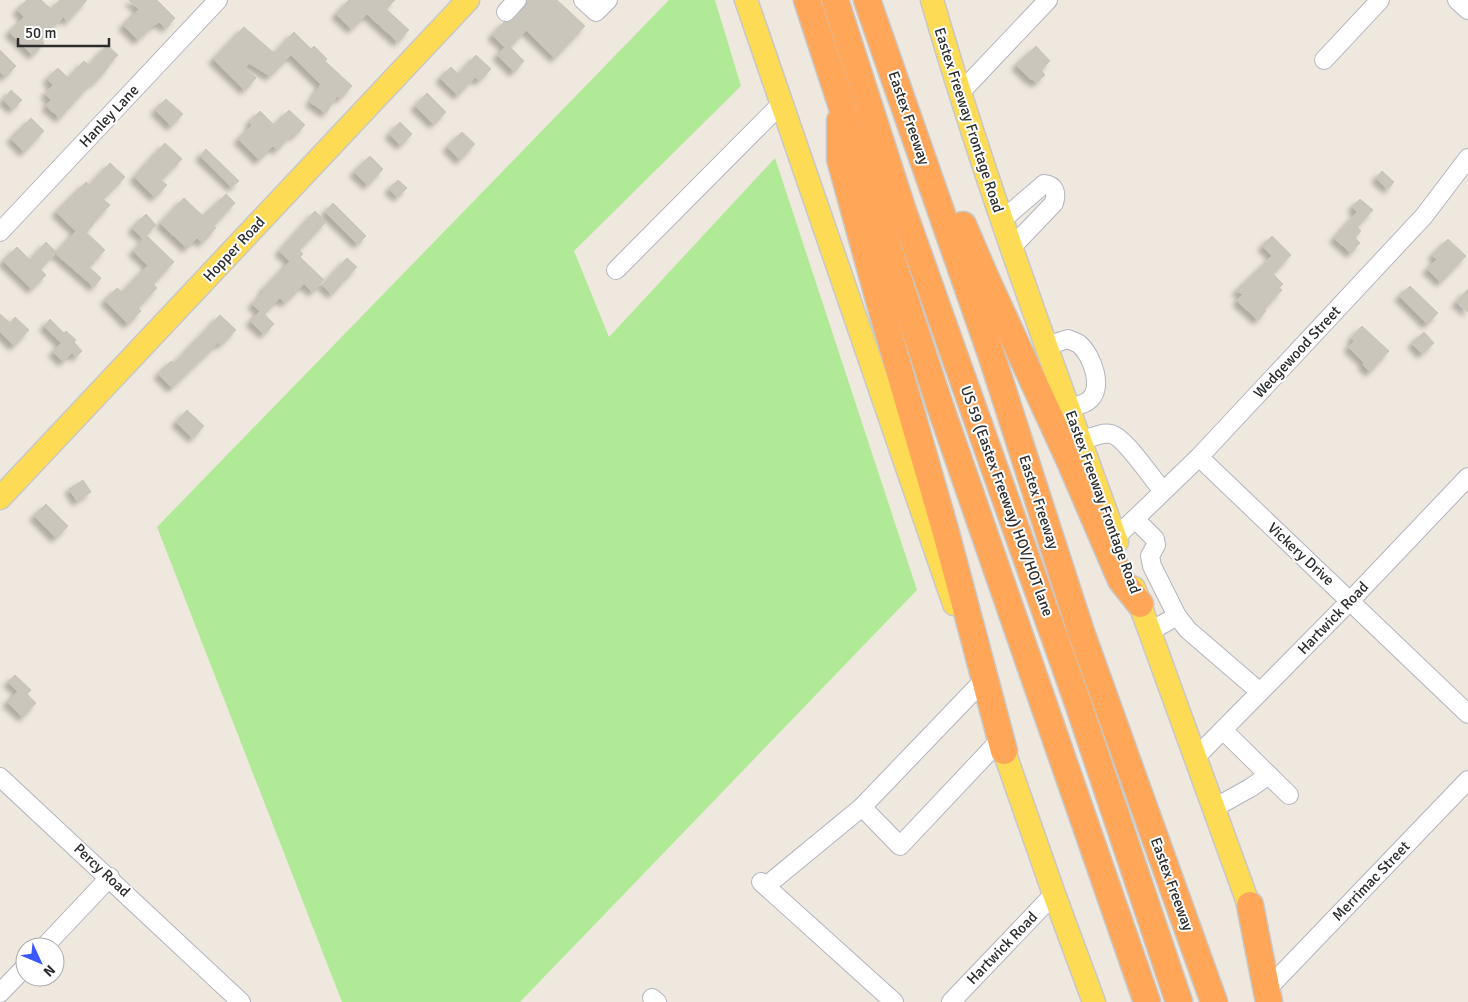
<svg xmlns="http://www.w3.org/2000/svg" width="1468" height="1002" viewBox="0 0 1468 1002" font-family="Signika,sans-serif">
<defs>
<filter id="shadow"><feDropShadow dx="-4.5" dy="4.5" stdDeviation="2.5" flood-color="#0004"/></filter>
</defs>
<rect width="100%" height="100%" fill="#efe8de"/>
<path fill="#b0ea96" d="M 669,0 L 715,0 L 741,86 L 574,251 L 609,337 L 775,158 L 917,590 L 520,1002 L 342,1002 L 157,527 Z"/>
<g fill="#cac6bc" stroke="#cbc4b7" filter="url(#shadow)">
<path d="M 27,0 L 41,0 L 51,9 L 60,0 L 87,0 L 68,21 L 63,17 L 41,40 L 44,43 L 33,55 L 9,32 L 24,17 L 17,10 Z"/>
<path d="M 129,0 L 157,0 L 175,18 L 166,28 L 159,22 L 156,25 L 155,24 L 138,40 L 123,25 L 139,9 Z"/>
<path d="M 349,0 L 395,0 L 386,9 L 409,30 L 398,42 L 367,14 L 352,29 L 336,14 Z"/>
<path d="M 527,0 L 557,0 L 585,26 L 555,58 L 526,30 L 510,47 L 524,61 L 514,72 L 497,55 L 505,47 L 492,35 L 504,22 L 510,22 L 514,19 L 525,7 Z"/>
<path d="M 244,27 L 274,53 L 294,32 L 311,49 L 314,46 L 327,59 L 325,61 L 352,86 L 340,99 L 337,96 L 326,113 L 310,102 L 321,84 L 291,55 L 270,76 L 249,63 L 245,68 L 256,78 L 245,90 L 213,59 Z"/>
<path d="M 107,45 L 118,55 L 107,66 L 109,67 L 94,83 L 92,82 L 60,118 L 46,106 L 51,100 L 45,94 L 53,85 L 47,79 L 58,68 L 68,78 L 84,61 L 89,65 Z"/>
<path d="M 1036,46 L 1050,61 L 1041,70 L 1045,75 L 1036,83 L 1032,79 L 1031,80 L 1016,65 Z"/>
<path d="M 0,50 L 16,66 L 5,77 L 0,72 Z"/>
<path d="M 476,55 L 491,69 L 479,81 L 475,77 L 458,95 L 440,78 L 451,67 L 458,74 Z"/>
<path d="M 11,90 L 22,100 L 13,109 L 3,100 Z"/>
<path d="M 427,93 L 446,112 L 434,124 L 415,106 Z"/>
<path d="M 166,99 L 183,114 L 171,126 L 155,110 Z"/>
<path d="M 289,110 L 305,125 L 294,136 L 292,134 L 277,150 L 273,146 L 259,160 L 238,139 L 252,125 L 249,122 L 260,111 L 274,125 Z"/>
<path d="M 31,118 L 44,131 L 24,152 L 11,138 Z"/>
<path d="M 400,122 L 412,134 L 401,145 L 389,134 Z"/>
<path d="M 462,132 L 475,144 L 460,160 L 447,147 Z"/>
<path d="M 165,143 L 182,159 L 161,180 L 167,185 L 155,197 L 134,177 Z"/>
<path d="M 206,149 L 239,181 L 232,187 L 200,156 Z"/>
<path d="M 370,156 L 383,169 L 368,185 L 354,172 Z"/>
<path d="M 110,163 L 125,177 L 103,199 L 110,205 L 92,224 L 93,225 L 86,232 L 105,250 L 89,267 L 101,278 L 94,287 L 55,253 L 76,231 L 56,212 L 86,182 L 89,185 Z"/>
<path d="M 1382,171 L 1394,182 L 1388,189 L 1376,178 Z"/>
<path d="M 398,180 L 407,188 L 398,197 L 389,189 Z"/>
<path d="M 226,194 L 235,203 L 213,226 L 216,228 L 202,243 L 197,238 L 187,248 L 160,223 L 184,198 L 203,216 Z"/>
<path d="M 1360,199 L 1373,210 L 1357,227 L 1361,231 L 1355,238 L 1360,243 L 1351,253 L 1334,238 L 1357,212 L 1352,207 Z"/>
<path d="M 333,203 L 366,236 L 358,244 L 325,212 Z"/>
<path d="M 315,211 L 326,222 L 299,250 L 303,254 L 300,257 L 324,280 L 313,292 L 304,284 L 285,303 L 280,298 L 264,314 L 274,324 L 264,334 L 250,321 L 260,311 L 252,304 L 264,291 L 263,289 L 290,261 L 279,251 Z"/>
<path d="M 146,214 L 156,225 L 143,238 L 132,228 Z"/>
<path d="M 147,236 L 174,262 L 153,284 L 157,288 L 138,308 L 141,311 L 128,324 L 105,300 L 117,288 L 122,292 L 148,265 L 133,251 Z"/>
<path d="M 1272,236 L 1291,255 L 1273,274 L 1283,284 L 1279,288 L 1282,290 L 1264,309 L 1266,311 L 1258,320 L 1237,301 L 1243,294 L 1236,291 L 1272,256 L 1262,246 Z"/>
<path d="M 1448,239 L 1466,256 L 1441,282 L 1427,269 L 1437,259 L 1432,255 Z"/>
<path d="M 46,242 L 56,252 L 40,269 L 46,275 L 32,289 L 3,261 L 17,247 L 30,260 Z"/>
<path d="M 347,258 L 357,267 L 332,294 L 322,285 Z"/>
<path d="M 1410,286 L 1438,313 L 1427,324 L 1399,296 Z"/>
<path d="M 1468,289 L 1468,312 L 1456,302 Z"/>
<path d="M 0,314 L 10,323 L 15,317 L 29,330 L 14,346 L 0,332 Z"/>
<path d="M 220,315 L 236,330 L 221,345 L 219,342 L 172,388 L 158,374 L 171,361 L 174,363 Z"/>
<path d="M 50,319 L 64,333 L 66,331 L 76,340 L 74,342 L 82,351 L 76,357 L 72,353 L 63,362 L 53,352 L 61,343 L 44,326 Z"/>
<path d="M 1362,326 L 1389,351 L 1370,372 L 1363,365 L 1364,362 L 1348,347 L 1354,341 L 1351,338 Z"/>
<path d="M 1424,332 L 1434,343 L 1422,354 L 1412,343 Z"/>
<path d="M 187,410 L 204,426 L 193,438 L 176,422 Z"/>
<path d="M 83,480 L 91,492 L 77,501 L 69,489 Z"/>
<path d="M 46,504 L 68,526 L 56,538 L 34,516 Z"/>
<path d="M 15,675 L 31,690 L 27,694 L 36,703 L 23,717 L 7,702 L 18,691 L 8,682 Z"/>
</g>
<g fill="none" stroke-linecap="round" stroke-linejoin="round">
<g stroke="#b2b4c1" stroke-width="20">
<g id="minor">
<path d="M 583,0 L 596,12 L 608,0"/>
<path d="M 1457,0 L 1468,10"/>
<path d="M 506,12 L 517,0"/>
<path d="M 1324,60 L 1380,0"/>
<path d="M 959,94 L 1048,0"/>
<path d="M 1001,221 L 1044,184 C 1055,185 1057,193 1054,203 L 1011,248"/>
<path d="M 0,232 L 218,0"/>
<path d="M 616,270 L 781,104"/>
<path d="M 1046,346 L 1068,339 C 1072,341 1076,342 1079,344 C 1092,355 1105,389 1088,401 C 1083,405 1074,406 1069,408"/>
<path d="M 1081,441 C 1090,438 1101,432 1111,434 C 1125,437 1152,479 1163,491"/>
<path d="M 1199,457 L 1468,714"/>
<path d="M 1135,519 L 1155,539 L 1156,545 L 1150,556 L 1152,566 L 1177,616 L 1188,630 L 1260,692"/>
<path d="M 1115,538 L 1199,457 L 1424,216 L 1468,158"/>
<path d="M 1149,632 L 1177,616"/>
<path d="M 981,683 L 862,807 L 900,846 L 1000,740"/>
<path d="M 1223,730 L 1289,795"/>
<path d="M 1196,757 L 1351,600 L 1468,477"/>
<path d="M 0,777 L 241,1002"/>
<path d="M 1214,808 L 1250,788 L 1269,775"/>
<path d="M 761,882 L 894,1002"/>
<path d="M 766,886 L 862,807"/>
<path d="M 44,947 L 110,877"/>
<path d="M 1273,983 L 1468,780"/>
<path d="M 0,993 L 25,967"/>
<path d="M 652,998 L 657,1002"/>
<path d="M 951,1002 L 1054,894"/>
</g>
</g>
<g stroke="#c8c8c8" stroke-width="25">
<g id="major">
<path d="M 746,0 L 954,604"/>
<path d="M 932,0 C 985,183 1052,362 1117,542"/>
<path d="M 0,498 L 468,0"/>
<path d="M 1134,588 L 1255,922"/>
<path d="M 998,734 L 1054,894 L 1094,1002"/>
</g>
</g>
<g stroke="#c8c8c8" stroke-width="29">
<g id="highway">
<path d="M 807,0 L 939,403 L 1147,1002"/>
<path d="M 835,0 L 902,208 L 1079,706 L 1179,1002"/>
<path d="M 867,0 L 992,357 L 1081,632 L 1214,1002"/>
<path d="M 840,121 L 840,159 L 879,300 L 946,533 L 1004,751"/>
<path d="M 963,225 L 988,283 L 1069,459 L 1121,580 L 1140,604"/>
<path d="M 1250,905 L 1269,1002"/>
</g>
</g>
<use href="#minor" stroke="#fff" stroke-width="18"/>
<use href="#major" stroke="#fddb55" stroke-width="22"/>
<use href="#highway" stroke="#ffa659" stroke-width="26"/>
</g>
<g text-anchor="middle" stroke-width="4" stroke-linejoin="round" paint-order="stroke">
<g font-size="15" fill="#2c2c2c" stroke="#fff">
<text transform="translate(109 116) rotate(-47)" y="5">Hanley Lane</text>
<text transform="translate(909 118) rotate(71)" y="5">Eastex Freeway</text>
<text transform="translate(969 120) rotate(72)" y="5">Eastex Freeway Frontage Road</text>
<text transform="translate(234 249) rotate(-47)" y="5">Hopper Road</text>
<text transform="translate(1297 352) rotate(-47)" y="5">Wedgewood Street</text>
<text transform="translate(1007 501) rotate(70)" y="5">US 59 (Eastex Freeway) HOV/HOT lane</text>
<text transform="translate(1039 502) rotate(72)" y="5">Eastex Freeway</text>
<text transform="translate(1103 502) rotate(70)" y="5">Eastex Freeway Frontage Road</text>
<text transform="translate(1301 554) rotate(43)" y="5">Vickery Drive</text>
<text transform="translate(1333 618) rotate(-46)" y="5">Hartwick Road</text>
<text transform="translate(102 870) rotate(43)" y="5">Percy Road</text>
<text transform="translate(1371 881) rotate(-46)" y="5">Merrimac Street</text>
<text transform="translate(1172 884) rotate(70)" y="5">Eastex Freeway</text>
<text transform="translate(1002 948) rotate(-46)" y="5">Hartwick Road</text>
</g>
</g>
<g transform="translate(40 962) rotate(134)"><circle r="24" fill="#ffffff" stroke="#ababab"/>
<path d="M0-4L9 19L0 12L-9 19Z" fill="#3b58ff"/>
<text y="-8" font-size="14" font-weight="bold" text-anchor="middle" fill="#2c2c2c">N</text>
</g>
<path d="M18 38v8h91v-8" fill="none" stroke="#2c2c2c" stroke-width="2.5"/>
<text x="25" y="38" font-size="15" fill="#2c2c2c" stroke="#ffffff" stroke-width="4" paint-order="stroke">50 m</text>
</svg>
